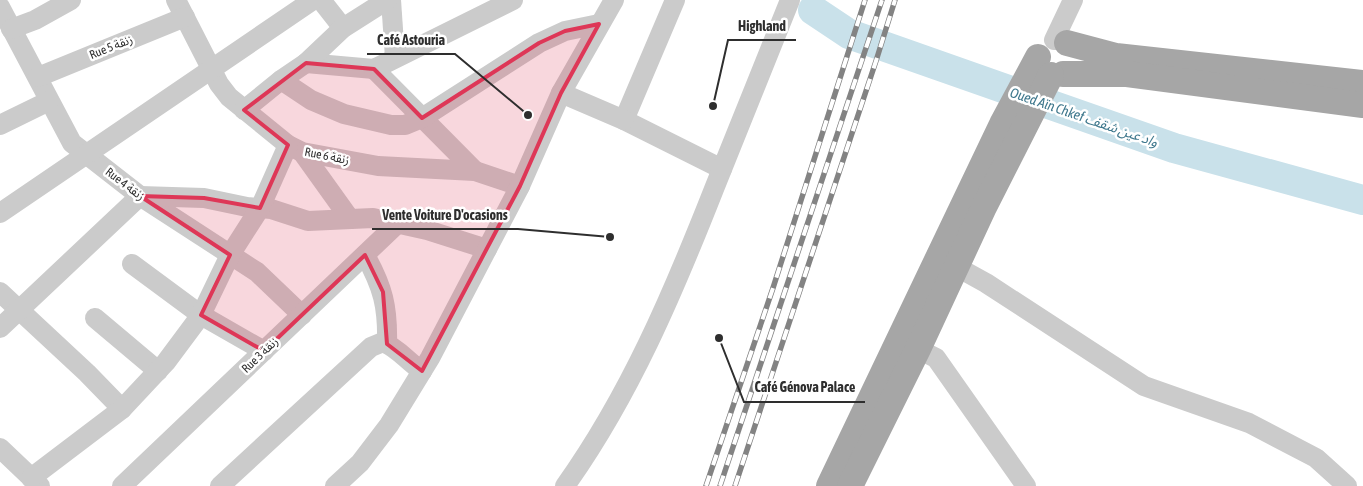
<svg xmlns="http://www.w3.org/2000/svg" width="1363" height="486" viewBox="0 0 1363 486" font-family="'Asap Condensed','Noto Sans Arabic',sans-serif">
<rect width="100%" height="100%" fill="#fff"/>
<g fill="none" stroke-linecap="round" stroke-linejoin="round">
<path stroke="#c9e1ea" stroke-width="30" d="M 813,10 L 849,34 L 1174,148 L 1363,200"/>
<g stroke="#cbcbcb" stroke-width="20">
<path d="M 176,0 L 219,84 L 229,97 L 288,145 L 302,152 L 378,166 L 475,171 L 520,186"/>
<path d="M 321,0 L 343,28"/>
<path d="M 391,0 L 395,58"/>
<path d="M 675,0 L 624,120 L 722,169"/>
<path d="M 0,7 L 72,143 L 140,196 L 257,272 L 302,315"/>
<path d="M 11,29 L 35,20 L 71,0"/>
<path d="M 1054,40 L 1073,0"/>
<path d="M 306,63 L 374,69 L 513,0"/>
<path d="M 374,69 L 475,171"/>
<path d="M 38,77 L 185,17"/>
<path d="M 281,80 L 311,100 L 344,114 L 391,125 L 405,125 L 422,118 L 539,43 L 565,31 L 599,24"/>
<path d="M 561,93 L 624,120"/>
<path d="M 244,110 L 281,80 L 306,63 L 343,28 L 387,0"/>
<path d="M 0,125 L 49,101"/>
<path d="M 302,152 L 350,219"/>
<path d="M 0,213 L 313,0"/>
<path d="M 365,255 C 383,287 388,307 387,344"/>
<path d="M 132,264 L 201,315 L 264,351"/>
<path d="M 957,267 L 986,283 L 1144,386 L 1249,423 L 1316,458 L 1347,486"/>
<path d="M 0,292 L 87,373 L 122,409"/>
<path d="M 95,318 L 158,371"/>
<path d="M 0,328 L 140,196 L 204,198 L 247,207 L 271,209 L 308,221 L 373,218 L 427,230 L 487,249"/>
<path d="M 918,349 L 936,358 L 1026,486"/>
<path d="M 0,448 L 40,486"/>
<path d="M 31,478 L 122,409 L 166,362 L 201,315 L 230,255 L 260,208 L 288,145"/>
<path d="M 122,486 L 397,224"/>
<path d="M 220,486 L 371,347 L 383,342 C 398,348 408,362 422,371"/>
<path d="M 335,486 L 360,463 L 389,425 L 430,358 L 520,186 L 561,93 L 614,0"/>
<path d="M 565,486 C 630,395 673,293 714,189 C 739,126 765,63 790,0"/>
</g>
<g stroke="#a6a6a6" stroke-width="26">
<path d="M 1067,43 L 1116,56 L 1363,83"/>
<path d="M 1063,74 L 1127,74 L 1363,105"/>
<path d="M 829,486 L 1002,124 L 1038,57"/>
<path d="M 850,486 L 918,349 L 984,207 L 1051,75"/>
</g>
<g stroke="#838383" stroke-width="5.5">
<g id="rail">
<path d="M 706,486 L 773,288 L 865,0"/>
<path d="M 720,486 L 882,0"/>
<path d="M 735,486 L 876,61 L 895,0"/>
</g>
</g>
<use href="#rail" stroke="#fff" stroke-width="4" stroke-dasharray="11" stroke-linecap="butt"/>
</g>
<path fill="#de3757" fill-opacity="0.2" stroke="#de3757" stroke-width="4" stroke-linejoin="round" d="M 599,24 L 561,93 L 520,186 L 422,371 L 387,344 L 383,292 L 365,255 L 264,351 L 201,315 L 230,255 L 140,196 L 204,198 L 260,208 L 288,145 L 244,110 L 306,63 L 374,69 L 422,118 L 539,43 L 565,31 Z"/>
<g text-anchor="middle" stroke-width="5" stroke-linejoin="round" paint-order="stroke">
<g font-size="12" fill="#2e2e2e" stroke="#fff">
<text transform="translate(111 47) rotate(-22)" y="4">Rue 5 زنقة</text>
<text transform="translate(327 156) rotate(11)" y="4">Rue 6 زنقة</text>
<text transform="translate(125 184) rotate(37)" y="4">Rue 4 زنقة</text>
<text transform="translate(260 355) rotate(-44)" y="4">Rue 3 زنقة</text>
</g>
<g font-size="14" font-style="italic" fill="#3f788d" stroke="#fff">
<text transform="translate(1084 117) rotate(19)" y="5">Oued Aïn Chkef واد عين شقف</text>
</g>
</g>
<path fill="none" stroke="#2e2e2e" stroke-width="2" d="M713 106L728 40H796M528 115L455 54H367M610 237L518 229H372M719 338L744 402H865"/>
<g fill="#2e2e2e" stroke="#fff" stroke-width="2">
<circle cx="713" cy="106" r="5"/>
<circle cx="528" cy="115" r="5"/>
<circle cx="610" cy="237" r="5"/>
<circle cx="719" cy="338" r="5"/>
</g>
<g font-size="14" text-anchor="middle" font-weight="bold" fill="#2e2e2e" stroke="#fff" stroke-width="5" stroke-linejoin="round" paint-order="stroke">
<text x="762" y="31">Highland</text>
<text x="411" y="45">Café Astouria</text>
<text x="445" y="220">Vente Voiture D'ocasions</text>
<text x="805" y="392">Café Génova Palace</text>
</g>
</svg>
